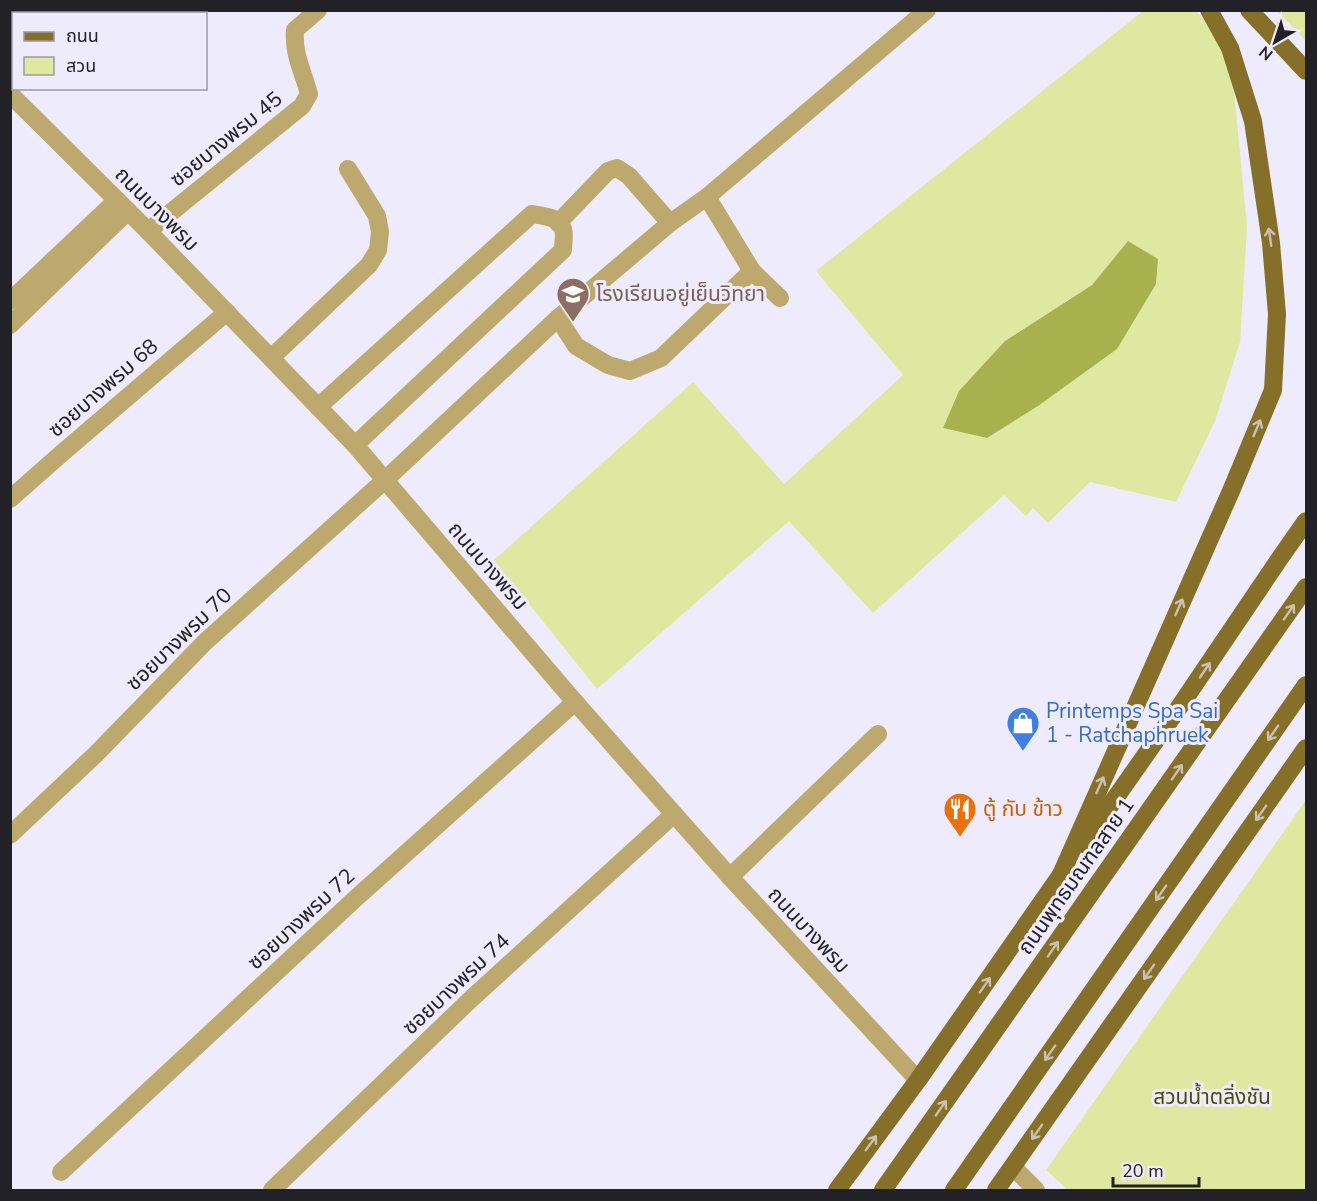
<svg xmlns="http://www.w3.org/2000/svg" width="1317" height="1201" viewBox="0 0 1317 1201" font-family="'Nunito Sans','Noto Sans Thai',sans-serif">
<rect width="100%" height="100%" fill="#eeebfd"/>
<g fill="#dfe8a1" fill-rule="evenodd">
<path d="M 1143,11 L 1196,11 L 1230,48 L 1247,227 L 1240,342 L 1215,421 L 1176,502 L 1090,482 L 1048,523 L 1033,508 L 1026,516 L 1004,495 L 873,613 L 789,521 L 597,689 L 494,560 L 693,382 L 784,484 L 903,375 L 816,271 ZM 1128,241 L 1038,406 L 987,438 L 943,428 L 1005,341 L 1092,285 Z"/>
<path d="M 1277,11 L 1306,11 L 1306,41 Z"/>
<path d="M 1306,800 L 1306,1190 L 1068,1190 L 1046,1170 Z"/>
</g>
<path fill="#a8b14e" d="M 1128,241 L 1158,259 L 1156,284 L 1117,349 L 1038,406 L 987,438 L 943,428 L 959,391 L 1005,341 L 1092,285 Z"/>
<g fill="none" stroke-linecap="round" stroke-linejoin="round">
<g stroke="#bda96d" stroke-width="18">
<path d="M 10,94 L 148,231 L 355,445 L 575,702 L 674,814 L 730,877 L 918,1080"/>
<path d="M 707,197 L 752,271 L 780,298"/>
<path d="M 558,223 L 608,171 L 617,168 L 629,176 L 670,223"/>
<path d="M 148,231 L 302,106 L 309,94 C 303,71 293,55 295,30 L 318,10"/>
<path d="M 10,301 L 117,200"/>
<path d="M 558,318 L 576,346 L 608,365 L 630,371 L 661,358 L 752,271"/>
<path d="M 10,325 L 128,211"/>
<path d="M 271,358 L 369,265 L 378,250 L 380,232 L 377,216 L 348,169"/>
<path d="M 318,407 L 532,214 C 543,216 558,216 563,229 C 565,234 563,244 563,250 L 355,445"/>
<path d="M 10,499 L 61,454 L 227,312"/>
<path d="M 10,835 L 96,754 L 205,642 L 385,480 L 558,318 L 670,223 L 707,197 L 927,10"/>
<path d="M 730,877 L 878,734"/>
<path d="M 1013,1167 L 1036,1190"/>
<path d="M 61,1172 L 356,898 L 575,702"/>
<path d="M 272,1190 L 471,999 L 674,814"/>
</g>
<g stroke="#866f28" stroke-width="18">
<path d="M 1249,10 L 1306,71"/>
<path d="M 1083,844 L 1180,706 L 1280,558 L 1306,521"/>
<path d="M 1060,877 L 1231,491 L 1273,390 L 1277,314 L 1271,243 L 1253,121 L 1230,48 L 1209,10"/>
<path d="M 837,1190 L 918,1080 L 1065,869"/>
<path d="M 883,1190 L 1306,587"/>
<path d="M 954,1190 L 1306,685"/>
<path d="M 996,1190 L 1306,748"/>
</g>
</g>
<defs><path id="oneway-shaft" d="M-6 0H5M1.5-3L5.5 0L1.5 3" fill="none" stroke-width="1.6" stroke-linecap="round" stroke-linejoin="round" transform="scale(1.5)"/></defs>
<g stroke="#cac0b2">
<use href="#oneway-shaft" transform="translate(1270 237) rotate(-98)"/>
<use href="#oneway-shaft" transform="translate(1257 428) rotate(-67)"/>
<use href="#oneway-shaft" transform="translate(1179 607) rotate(-66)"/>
<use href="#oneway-shaft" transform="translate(1289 612) rotate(-55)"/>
<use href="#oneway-shaft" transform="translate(1205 670) rotate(-56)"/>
<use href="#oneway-shaft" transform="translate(1273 733) rotate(125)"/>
<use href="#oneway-shaft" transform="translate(1177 772) rotate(-55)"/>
<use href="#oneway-shaft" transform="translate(1100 785) rotate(-66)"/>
<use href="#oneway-shaft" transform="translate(1261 813) rotate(125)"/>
<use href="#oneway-shaft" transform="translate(1161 893) rotate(125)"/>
<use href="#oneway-shaft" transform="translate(1053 949) rotate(-55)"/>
<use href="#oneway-shaft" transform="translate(1149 972) rotate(125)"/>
<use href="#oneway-shaft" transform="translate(985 985) rotate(-55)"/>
<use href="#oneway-shaft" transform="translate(1050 1053) rotate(125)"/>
<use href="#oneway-shaft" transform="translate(941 1108) rotate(-55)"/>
<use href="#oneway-shaft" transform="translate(1037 1132) rotate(125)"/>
<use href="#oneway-shaft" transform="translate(871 1143) rotate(-54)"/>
</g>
<defs>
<g id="school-pin" transform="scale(1.725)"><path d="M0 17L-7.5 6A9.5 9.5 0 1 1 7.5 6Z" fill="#8d6e63" stroke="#eeebfd"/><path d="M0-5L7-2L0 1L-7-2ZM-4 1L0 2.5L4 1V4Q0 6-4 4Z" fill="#fff"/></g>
<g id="shop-pin" transform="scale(1.725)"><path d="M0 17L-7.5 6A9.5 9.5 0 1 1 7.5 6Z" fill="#3f7fe0" stroke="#eeebfd"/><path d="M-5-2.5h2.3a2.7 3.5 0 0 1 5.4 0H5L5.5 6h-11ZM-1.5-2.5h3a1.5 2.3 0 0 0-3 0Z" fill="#fff"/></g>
<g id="restaurant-pin" transform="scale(1.725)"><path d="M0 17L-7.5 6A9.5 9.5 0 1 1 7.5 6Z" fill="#e8710a" stroke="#eeebfd"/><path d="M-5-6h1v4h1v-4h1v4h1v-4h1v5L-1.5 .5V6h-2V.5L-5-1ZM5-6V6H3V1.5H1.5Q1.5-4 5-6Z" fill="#fff"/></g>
</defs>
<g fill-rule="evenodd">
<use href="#school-pin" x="573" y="294"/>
<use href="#shop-pin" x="1023" y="723"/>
<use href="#restaurant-pin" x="960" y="809"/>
</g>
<g text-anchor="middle" stroke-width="6" stroke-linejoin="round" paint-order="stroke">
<g font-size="21" fill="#222127" stroke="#eeebfd">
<text transform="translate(226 139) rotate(-39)" y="7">ซอยบางพรม 45</text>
<text transform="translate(157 209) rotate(45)" y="7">ถนนบางพรม</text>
<text transform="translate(103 388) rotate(-41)" y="7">ซอยบางพรม 68</text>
<text transform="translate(488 566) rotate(49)" y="7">ถนนบางพรม</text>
<text transform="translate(179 639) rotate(-44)" y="7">ซอยบางพรม 70</text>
<text transform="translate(1076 876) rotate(-55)" y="7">ถนนพุทธมณฑลสาย 1</text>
<text transform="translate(301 919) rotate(-43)" y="7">ซอยบางพรม 72</text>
<text transform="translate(809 930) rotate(47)" y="7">ถนนบางพรม</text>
<text transform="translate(456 984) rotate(-43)" y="7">ซอยบางพรม 74</text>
</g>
<g font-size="21" fill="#785e54" stroke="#eeebfd" text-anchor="start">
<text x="596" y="301">โรงเรียนอยู่เย็นวิทยา</text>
</g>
<g font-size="21" fill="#366cbe" stroke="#eeebfd" text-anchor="start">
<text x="1046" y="718">Printemps Spa Sai<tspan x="1046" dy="24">1 - Ratchaphruek</tspan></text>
</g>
<g font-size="21" fill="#c56008" stroke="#eeebfd" text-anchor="start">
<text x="983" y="816">ตู้ กับ ข้าว</text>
</g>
<g font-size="21" fill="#494e00" stroke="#eeebfd">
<text x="1212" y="1104">สวนน้ำตลิ่งชัน</text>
</g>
</g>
<rect width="1317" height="1201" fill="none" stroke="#222127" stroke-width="24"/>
<rect x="12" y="12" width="195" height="78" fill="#eeebfd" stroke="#9c9aa7" stroke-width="1.5"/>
<rect x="24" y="32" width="30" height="9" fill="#866f28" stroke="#9c9aa7" stroke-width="1.5"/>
<text x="66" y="42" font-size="18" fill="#222127">ถนน</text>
<rect x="24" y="57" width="30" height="18" fill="#dfe8a1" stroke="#9c9aa7" stroke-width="1.5"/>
<text x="66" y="72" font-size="18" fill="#222127">สวน</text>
<g transform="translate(1275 42) rotate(219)" stroke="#eeebfd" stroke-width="4.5" paint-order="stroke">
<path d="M0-4.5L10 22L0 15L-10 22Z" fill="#222127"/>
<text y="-9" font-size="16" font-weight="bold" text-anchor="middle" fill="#222127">N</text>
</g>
<path d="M1113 1177v9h86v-9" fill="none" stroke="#222127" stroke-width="3"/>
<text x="1122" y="1177" font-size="18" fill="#222127" stroke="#eeebfd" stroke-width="4.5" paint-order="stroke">20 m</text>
</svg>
